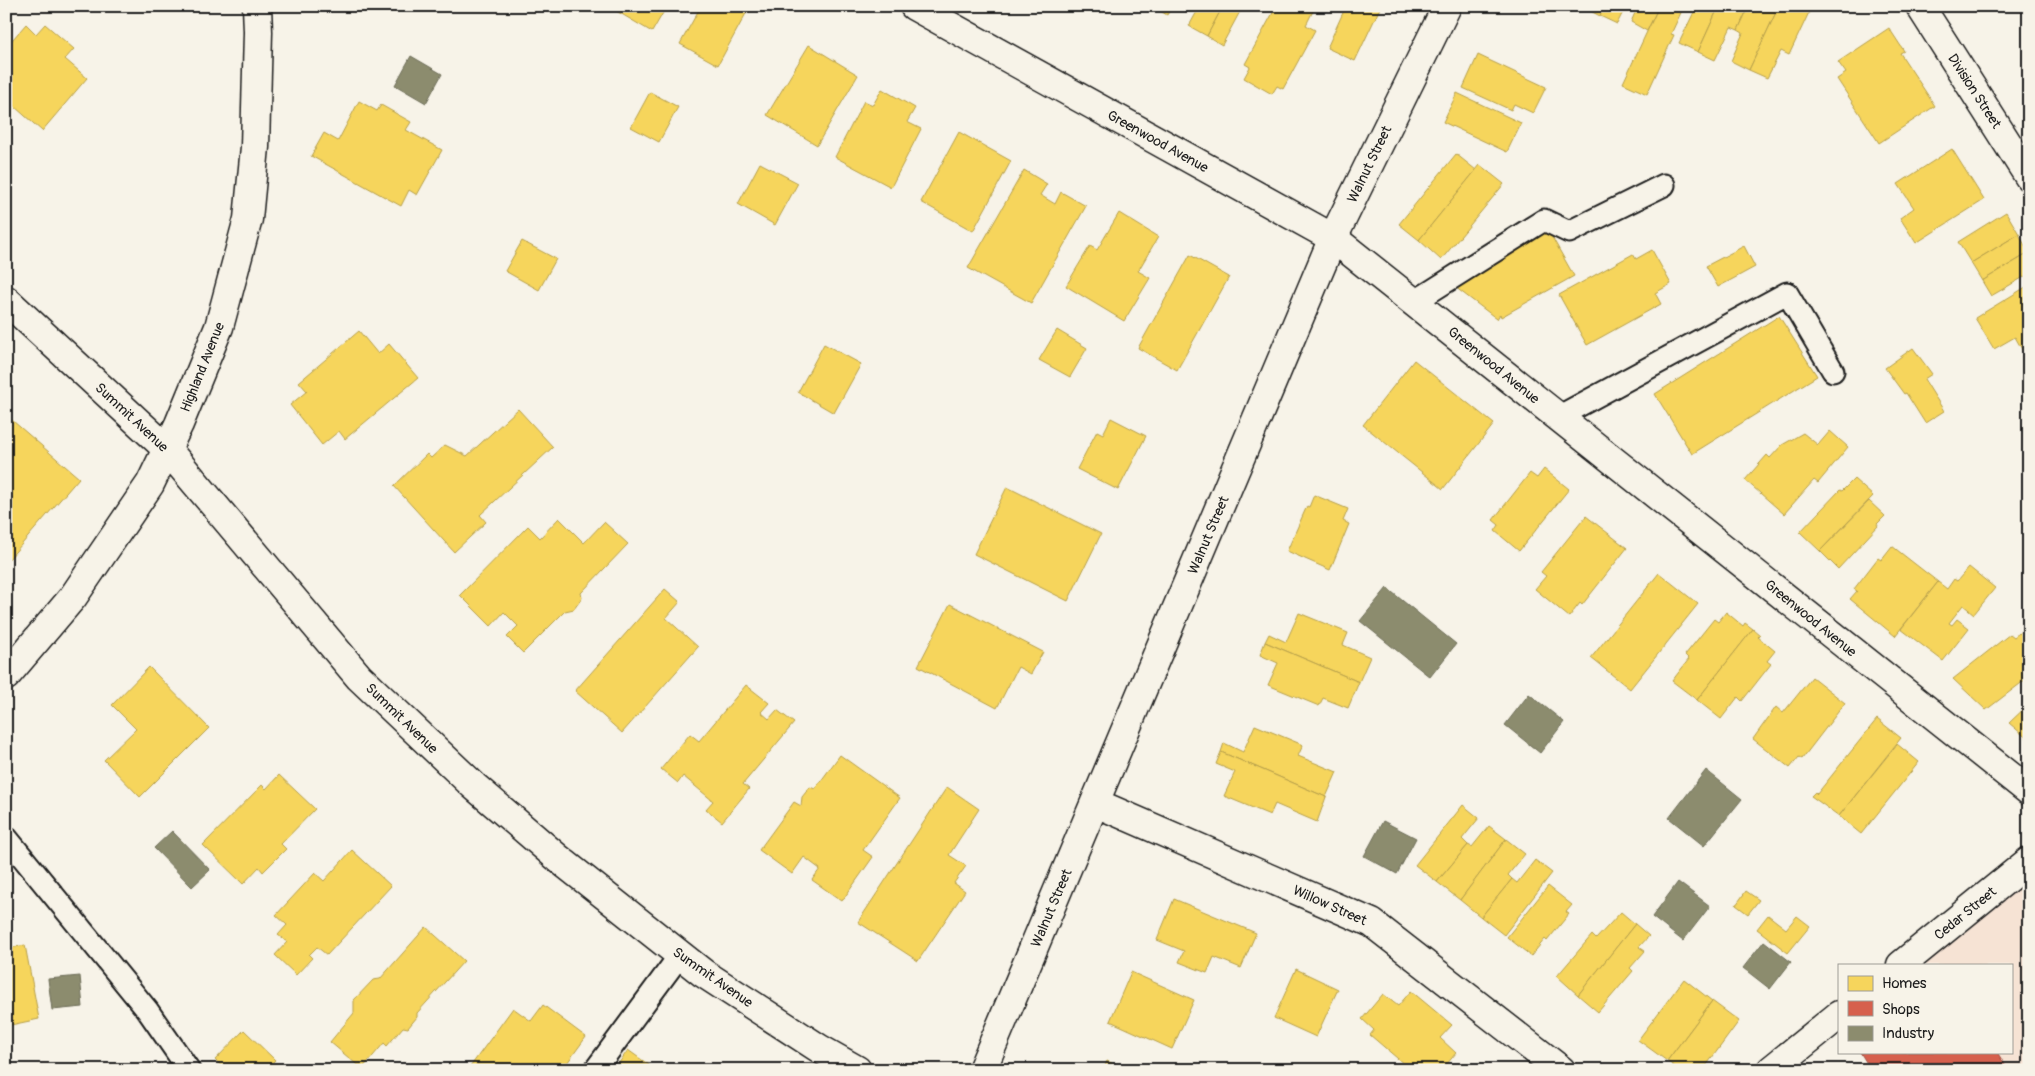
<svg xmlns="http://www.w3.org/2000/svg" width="2035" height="1076" viewBox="0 0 2035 1076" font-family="Pangolin,sans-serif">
<rect width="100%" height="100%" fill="#f7f3e8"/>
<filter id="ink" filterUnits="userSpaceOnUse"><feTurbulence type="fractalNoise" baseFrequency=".02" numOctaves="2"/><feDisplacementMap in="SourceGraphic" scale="10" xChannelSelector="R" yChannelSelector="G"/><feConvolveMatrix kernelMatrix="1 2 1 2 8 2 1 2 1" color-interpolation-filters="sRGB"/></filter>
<g filter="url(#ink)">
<path fill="#f6e3d4" d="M 2029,861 L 2029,1070 L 1871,1070 L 1860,1052 L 2011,1052 L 2011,965 L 1901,965 Z"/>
<g fill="#f6d55c" stroke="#b59e49">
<path d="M 608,6 L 667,6 L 652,32 Z"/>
<path d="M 701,6 L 750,6 L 718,65 L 680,44 Z"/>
<path d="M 1152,6 L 1172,6 L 1167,15 Z"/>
<path d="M 1200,6 L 1223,6 L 1207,36 L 1189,26 Z"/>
<path d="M 1223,6 L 1243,6 L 1222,45 L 1207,36 Z"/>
<path d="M 1282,6 L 1309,6 L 1314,9 L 1306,25 L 1315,30 L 1283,89 L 1277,86 L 1272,94 L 1244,78 L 1250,67 L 1245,64 L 1275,9 L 1279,11 Z"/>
<path d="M 1346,6 L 1375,6 L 1380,8 L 1355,61 L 1327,48 Z"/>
<path d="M 1581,6 L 1604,6 L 1600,16 Z"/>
<path d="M 1604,6 L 1626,6 L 1617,24 L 1600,16 Z"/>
<path d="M 1638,6 L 1659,6 L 1647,31 L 1631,22 Z"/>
<path d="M 1659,6 L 1684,6 L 1671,34 L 1674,35 L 1647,94 L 1623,83 Z"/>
<path d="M 1692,6 L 1719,6 L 1698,52 L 1679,43 L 1695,10 L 1691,8 Z"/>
<path d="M 1719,6 L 1749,6 L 1738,30 L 1731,27 L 1715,60 L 1698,52 Z"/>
<path d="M 1749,6 L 1779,6 L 1749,70 L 1731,61 L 1743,33 L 1738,30 Z"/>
<path d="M 1779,6 L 1812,6 L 1789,55 L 1781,51 L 1767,78 L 1749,70 Z"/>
<path d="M 26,24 L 36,34 L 45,24 L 74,49 L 65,59 L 87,78 L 42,131 L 6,99 L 6,47 Z"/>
<path d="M 1889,28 L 1904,51 L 1900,53 L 1935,106 L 1879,143 L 1837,79 L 1846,73 L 1838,62 Z"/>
<path d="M 809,45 L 858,75 L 817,145 L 767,115 Z"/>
<path d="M 1478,55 L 1546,87 L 1533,113 L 1514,104 L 1511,110 L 1463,88 Z"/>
<path d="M 882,89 L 915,108 L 907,122 L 921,129 L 891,187 L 835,157 L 864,101 L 873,105 Z"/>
<path d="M 650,92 L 678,107 L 659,142 L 631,127 Z"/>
<path d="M 1457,93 L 1521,123 L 1507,152 L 1443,122 Z"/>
<path d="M 359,101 L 377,111 L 381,105 L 411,122 L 406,130 L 442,150 L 417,195 L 409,190 L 401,206 L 311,156 L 324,133 L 338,141 Z"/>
<path d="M 959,132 L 1011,161 L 973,231 L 921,202 Z"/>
<path d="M 1952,149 L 1984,200 L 1916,243 L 1900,218 L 1914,208 L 1898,184 Z"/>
<path d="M 1456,154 L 1476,170 L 1419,240 L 1399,224 Z"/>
<path d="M 760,163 L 798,183 L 775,225 L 738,204 Z"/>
<path d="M 1480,165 L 1504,184 L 1441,260 L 1419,240 Z"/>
<path d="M 1024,170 L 1047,184 L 1040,195 L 1055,204 L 1061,192 L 1086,206 L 1031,303 L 968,268 Z"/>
<path d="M 2006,212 L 2019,234 L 1971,263 L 1958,242 Z"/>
<path d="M 1119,213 L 1158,237 L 1138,271 L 1150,278 L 1124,321 L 1066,286 L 1090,246 L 1097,250 Z"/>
<path d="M 1548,230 L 1574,276 L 1501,317 L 1500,314 L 1497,319 L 1455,287 Z"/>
<path d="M 2019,234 L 2029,253 L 1982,281 L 1971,263 Z"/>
<path d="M 522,241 L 556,259 L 539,290 L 505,271 Z"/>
<path d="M 1744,246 L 1755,267 L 1718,287 L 1706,266 Z"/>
<path d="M 1652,250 L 1671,284 L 1655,293 L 1661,304 L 1587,345 L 1559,295 L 1633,254 L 1636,259 Z"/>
<path d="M 2029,253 L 2029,274 L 1991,296 L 1982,281 Z"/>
<path d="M 1190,255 L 1229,277 L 1177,370 L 1138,348 Z"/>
<path d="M 2029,285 L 2029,348 L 2023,351 L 2015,337 L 1994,349 L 1975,318 Z"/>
<path d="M 1779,316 L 1817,376 L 1692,454 L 1655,394 Z"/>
<path d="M 1057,330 L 1087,348 L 1070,377 L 1039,360 Z"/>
<path d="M 359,331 L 378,354 L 389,344 L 418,378 L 345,439 L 339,431 L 322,445 L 290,405 L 307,391 L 299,382 Z"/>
<path d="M 824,344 L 861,364 L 834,413 L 798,392 Z"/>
<path d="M 1913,348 L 1932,374 L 1924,379 L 1944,411 L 1925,423 L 1906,393 L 1904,394 L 1885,368 Z"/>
<path d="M 1414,360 L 1494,424 L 1443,489 L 1363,425 Z"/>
<path d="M 518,409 L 553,447 L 480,515 L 486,522 L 454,552 L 394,486 L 427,454 L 431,458 L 445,445 L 467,456 Z"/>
<path d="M 6,415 L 79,478 L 9,559 L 6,556 Z"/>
<path d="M 1111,418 L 1146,436 L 1118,490 L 1077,469 L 1097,431 L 1103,434 Z"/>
<path d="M 1830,431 L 1848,447 L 1818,483 L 1814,480 L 1784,514 L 1745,480 L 1767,455 L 1770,458 L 1782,445 L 1803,433 L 1818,445 Z"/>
<path d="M 1544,469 L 1569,489 L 1519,551 L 1495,531 L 1499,525 L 1493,520 L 1530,473 L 1537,478 Z"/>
<path d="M 1854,479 L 1873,496 L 1820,551 L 1800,532 L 1840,490 L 1842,491 Z"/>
<path d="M 1007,487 L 1101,534 L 1068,601 L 974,554 Z"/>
<path d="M 1314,495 L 1348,509 L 1343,521 L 1349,524 L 1330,570 L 1287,551 L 1307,506 L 1309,507 Z"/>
<path d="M 1869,501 L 1885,516 L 1877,524 L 1878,526 L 1838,569 L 1820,551 Z"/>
<path d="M 1586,516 L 1627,548 L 1582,605 L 1580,603 L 1569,617 L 1535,589 L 1546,576 L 1541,572 Z"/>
<path d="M 559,518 L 584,543 L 604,522 L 628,544 L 581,593 L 582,598 L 574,609 L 565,611 L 523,653 L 507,637 L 518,626 L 504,612 L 491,626 L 460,595 L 528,526 L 540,538 Z"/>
<path d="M 1892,546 L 1938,582 L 1895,636 L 1850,599 L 1857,591 L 1854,589 L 1878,558 L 1881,560 Z"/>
<path d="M 1969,567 L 1995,588 L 1974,614 L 1963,605 L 1949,623 L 1952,625 L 1957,619 L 1969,628 L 1943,661 L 1901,629 L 1938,582 L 1947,589 L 1954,579 L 1957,581 Z"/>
<path d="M 1659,573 L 1698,604 L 1630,689 L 1591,658 Z"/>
<path d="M 665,589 L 680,602 L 666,618 L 698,647 L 622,733 L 575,691 Z"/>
<path d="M 950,604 L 1043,652 L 1031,674 L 1018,667 L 997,708 L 918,666 Z"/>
<path d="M 1726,612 L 1743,626 L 1745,623 L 1753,629 L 1697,700 L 1672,681 L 1689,659 L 1685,655 L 1714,619 L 1718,622 Z"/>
<path d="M 1299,613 L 1348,633 L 1343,645 L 1370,657 L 1359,682 L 1265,642 L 1269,634 L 1286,642 Z"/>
<path d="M 2029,625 L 2029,677 L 1986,710 L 1953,679 L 2010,634 L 2014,637 Z"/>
<path d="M 1753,629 L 1760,635 L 1758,637 L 1775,651 L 1767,661 L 1771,664 L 1742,701 L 1738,697 L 1721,719 L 1697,700 Z"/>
<path d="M 1265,642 L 1359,682 L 1348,708 L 1323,698 L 1319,706 L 1268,685 L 1278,663 L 1260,655 Z"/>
<path d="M 149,667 L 209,728 L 140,797 L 104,760 L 136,729 L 112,705 Z"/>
<path d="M 1812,677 L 1845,703 L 1802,759 L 1799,757 L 1790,768 L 1753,739 L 1776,707 L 1783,713 Z"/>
<path d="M 746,685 L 769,703 L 761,712 L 769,719 L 777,710 L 794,723 L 743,784 L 749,789 L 722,822 L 706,809 L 713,801 L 683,776 L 678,783 L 661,769 L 690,734 L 699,741 Z"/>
<path d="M 2029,704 L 2029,740 L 2009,723 Z"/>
<path d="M 1877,719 L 1901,738 L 1839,816 L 1811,796 L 1815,792 L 1817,794 Z"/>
<path d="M 1255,725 L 1303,745 L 1298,756 L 1337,772 L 1326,797 L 1221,752 L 1224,743 L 1243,752 Z"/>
<path d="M 1897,744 L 1919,762 L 1861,834 L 1839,816 Z"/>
<path d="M 1221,752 L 1326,797 L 1317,822 L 1275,804 L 1270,815 L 1224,796 L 1235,772 L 1216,764 Z"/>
<path d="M 840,755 L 900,798 L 863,850 L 873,857 L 842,901 L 812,880 L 820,869 L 804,857 L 792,874 L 759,850 L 794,802 L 801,806 L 802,797 L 810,787 L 815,789 Z"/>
<path d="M 279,775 L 315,809 L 281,844 L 286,849 L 263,872 L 259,867 L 243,884 L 203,845 L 262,785 L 266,789 Z"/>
<path d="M 947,787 L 979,809 L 949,855 L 966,866 L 954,883 L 965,891 L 918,961 L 858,922 Z"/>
<path d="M 1463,805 L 1479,818 L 1462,839 L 1468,845 L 1437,882 L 1415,865 Z"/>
<path d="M 1489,826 L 1506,839 L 1460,900 L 1437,882 L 1468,845 L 1472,847 Z"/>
<path d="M 1506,839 L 1525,854 L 1508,875 L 1512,879 L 1481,917 L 1460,900 Z"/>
<path d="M 352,850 L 391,886 L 327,955 L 317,947 L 309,955 L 312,958 L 296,975 L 275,955 L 287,942 L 278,935 L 287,925 L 276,915 L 315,873 L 324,881 Z"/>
<path d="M 1535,860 L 1552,873 L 1504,935 L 1481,917 L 1512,879 L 1517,883 Z"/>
<path d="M 1548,886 L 1572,905 L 1566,912 L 1569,914 L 1547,941 L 1545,939 L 1531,956 L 1507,937 Z"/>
<path d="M 1746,891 L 1759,900 L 1748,914 L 1736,905 Z"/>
<path d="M 1174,899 L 1256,933 L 1241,968 L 1214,957 L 1207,973 L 1179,962 L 1184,951 L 1157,940 Z"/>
<path d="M 1621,912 L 1635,924 L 1578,995 L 1557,976 L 1592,935 L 1596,939 Z"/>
<path d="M 1768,915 L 1786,929 L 1797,916 L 1810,926 L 1788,953 L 1757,929 Z"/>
<path d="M 1635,924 L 1649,936 L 1639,947 L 1645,951 L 1630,968 L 1633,971 L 1598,1012 L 1578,995 Z"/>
<path d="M 426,927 L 464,961 L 417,1013 L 417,1017 L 408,1028 L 403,1027 L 387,1046 L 384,1043 L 362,1069 L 330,1042 L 354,1013 L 354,1000 L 373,980 L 380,979 Z"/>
<path d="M 25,945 L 39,1019 L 6,1026 L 6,949 Z"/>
<path d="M 1296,969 L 1338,989 L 1316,1037 L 1274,1018 Z"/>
<path d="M 1131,972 L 1194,1000 L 1172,1049 L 1110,1021 Z"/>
<path d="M 1684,979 L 1712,1001 L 1667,1061 L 1638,1040 Z"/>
<path d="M 1411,991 L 1452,1025 L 1440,1038 L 1456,1053 L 1442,1070 L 1411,1070 L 1370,1035 L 1374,1030 L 1362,1019 L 1383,994 L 1398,1006 Z"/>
<path d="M 1712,1001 L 1739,1021 L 1703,1070 L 1679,1070 L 1667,1061 Z"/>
<path d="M 543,1005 L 586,1037 L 562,1070 L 473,1070 L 470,1067 L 513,1008 L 531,1021 Z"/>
<path d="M 244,1030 L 275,1060 L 266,1070 L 226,1070 L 215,1060 Z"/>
<path d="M 628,1050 L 656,1070 L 614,1070 Z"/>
<path d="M 1107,1061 L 1126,1070 L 1103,1070 Z"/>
</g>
<path fill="#d6604d" stroke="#9e4c3e" d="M 1860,1052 L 1997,1052 L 2008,1070 L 1871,1070 Z"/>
<g fill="#8c8c6e" stroke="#6a6a55">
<path d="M 411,56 L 442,74 L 426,103 L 395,85 Z"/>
<path d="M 1387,588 L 1456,644 L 1430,677 L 1360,621 Z"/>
<path d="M 1529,694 L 1564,722 L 1540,753 L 1505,725 Z"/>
<path d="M 1706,770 L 1742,799 L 1704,846 L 1669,818 Z"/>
<path d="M 1383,821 L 1416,838 L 1397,874 L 1364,856 Z"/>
<path d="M 172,831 L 210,870 L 192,887 L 154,848 Z"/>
<path d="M 1678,882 L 1710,906 L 1683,941 L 1652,917 Z"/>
<path d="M 1764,941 L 1791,962 L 1770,989 L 1743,968 Z"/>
<path d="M 80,976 L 83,1007 L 52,1010 L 48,979 Z"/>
</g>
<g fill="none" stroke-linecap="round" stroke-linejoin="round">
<g stroke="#1c1c1c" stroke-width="25">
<g id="lane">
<path d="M 1414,302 L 1544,220 L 1569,232 L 1664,185"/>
<path d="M 1558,417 L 1787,293 L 1833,371"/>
<path d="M 6,837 L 148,1011 L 189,1070"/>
<path d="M 595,1070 L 680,955"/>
</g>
</g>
<g stroke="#1c1c1c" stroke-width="31">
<g id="street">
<path d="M 914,6 L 1333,238 L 2029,791"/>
<path d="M 1920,6 L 2029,177"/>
<path d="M 6,676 L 73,597 L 150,484 L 179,424 L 219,327 L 248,219 L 255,147 L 258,32 L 257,6"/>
<path d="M 1096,803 L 1372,923 L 1561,1070"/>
<path d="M 1901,965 L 2029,861"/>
<path d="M 1771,1070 L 1839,1015"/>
</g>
</g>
<g stroke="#1c1c1c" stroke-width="31">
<g id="secondary">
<path d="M 6,300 L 166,448 L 359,677 L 474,786 L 559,859 L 703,973 L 820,1049 L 857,1070"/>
<path d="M 982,1070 L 1333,238 L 1447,6"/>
</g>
</g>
<use href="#lane" stroke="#f7f3e8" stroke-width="21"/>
<use href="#street" stroke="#f7f3e8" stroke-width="28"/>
<use href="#secondary" stroke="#f7f3e8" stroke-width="28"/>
</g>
</g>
<g text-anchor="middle" stroke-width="5" stroke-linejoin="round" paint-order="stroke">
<g font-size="14" fill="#1c1c1c" stroke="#f7f3e8">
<text transform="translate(1975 91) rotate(57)" y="5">Division Street</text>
<text transform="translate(1158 141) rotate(29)" y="5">Greenwood Avenue</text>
<text transform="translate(1369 164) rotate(-64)" y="5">Walnut Street</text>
<text transform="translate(1494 365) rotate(39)" y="5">Greenwood Avenue</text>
<text transform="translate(202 367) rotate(-68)" y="5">Highland Avenue</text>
<text transform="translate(132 417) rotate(43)" y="5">Summit Avenue</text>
<text transform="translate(1208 535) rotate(-67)" y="5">Walnut Street</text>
<text transform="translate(1811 618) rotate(39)" y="5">Greenwood Avenue</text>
<text transform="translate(402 718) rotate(44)" y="5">Summit Avenue</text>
<text transform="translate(1330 905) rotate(24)" y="5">Willow Street</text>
<text transform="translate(1051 908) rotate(-67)" y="5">Walnut Street</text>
<text transform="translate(1965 913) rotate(-39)" y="5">Cedar Street</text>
<text transform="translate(713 977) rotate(35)" y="5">Summit Avenue</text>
</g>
</g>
<rect width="2035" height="1076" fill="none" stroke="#f7f3e8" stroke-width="25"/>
<rect x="12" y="12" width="2010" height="1051" fill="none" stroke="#1c1c1c" stroke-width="2" filter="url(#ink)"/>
<rect x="1838" y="964" width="175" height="90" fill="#f7f3e8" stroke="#9f9d96"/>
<rect x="1848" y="976" width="25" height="15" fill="#f6d55c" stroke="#9f9d96"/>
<text x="1882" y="988" font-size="15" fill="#1c1c1c">Homes</text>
<rect x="1848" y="1001" width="25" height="15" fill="#d6604d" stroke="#9f9d96"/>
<text x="1882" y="1014" font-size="15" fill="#1c1c1c">Shops</text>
<rect x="1848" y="1026" width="25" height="15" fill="#8c8c6e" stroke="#9f9d96"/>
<text x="1882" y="1038" font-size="15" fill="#1c1c1c">Industry</text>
</svg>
